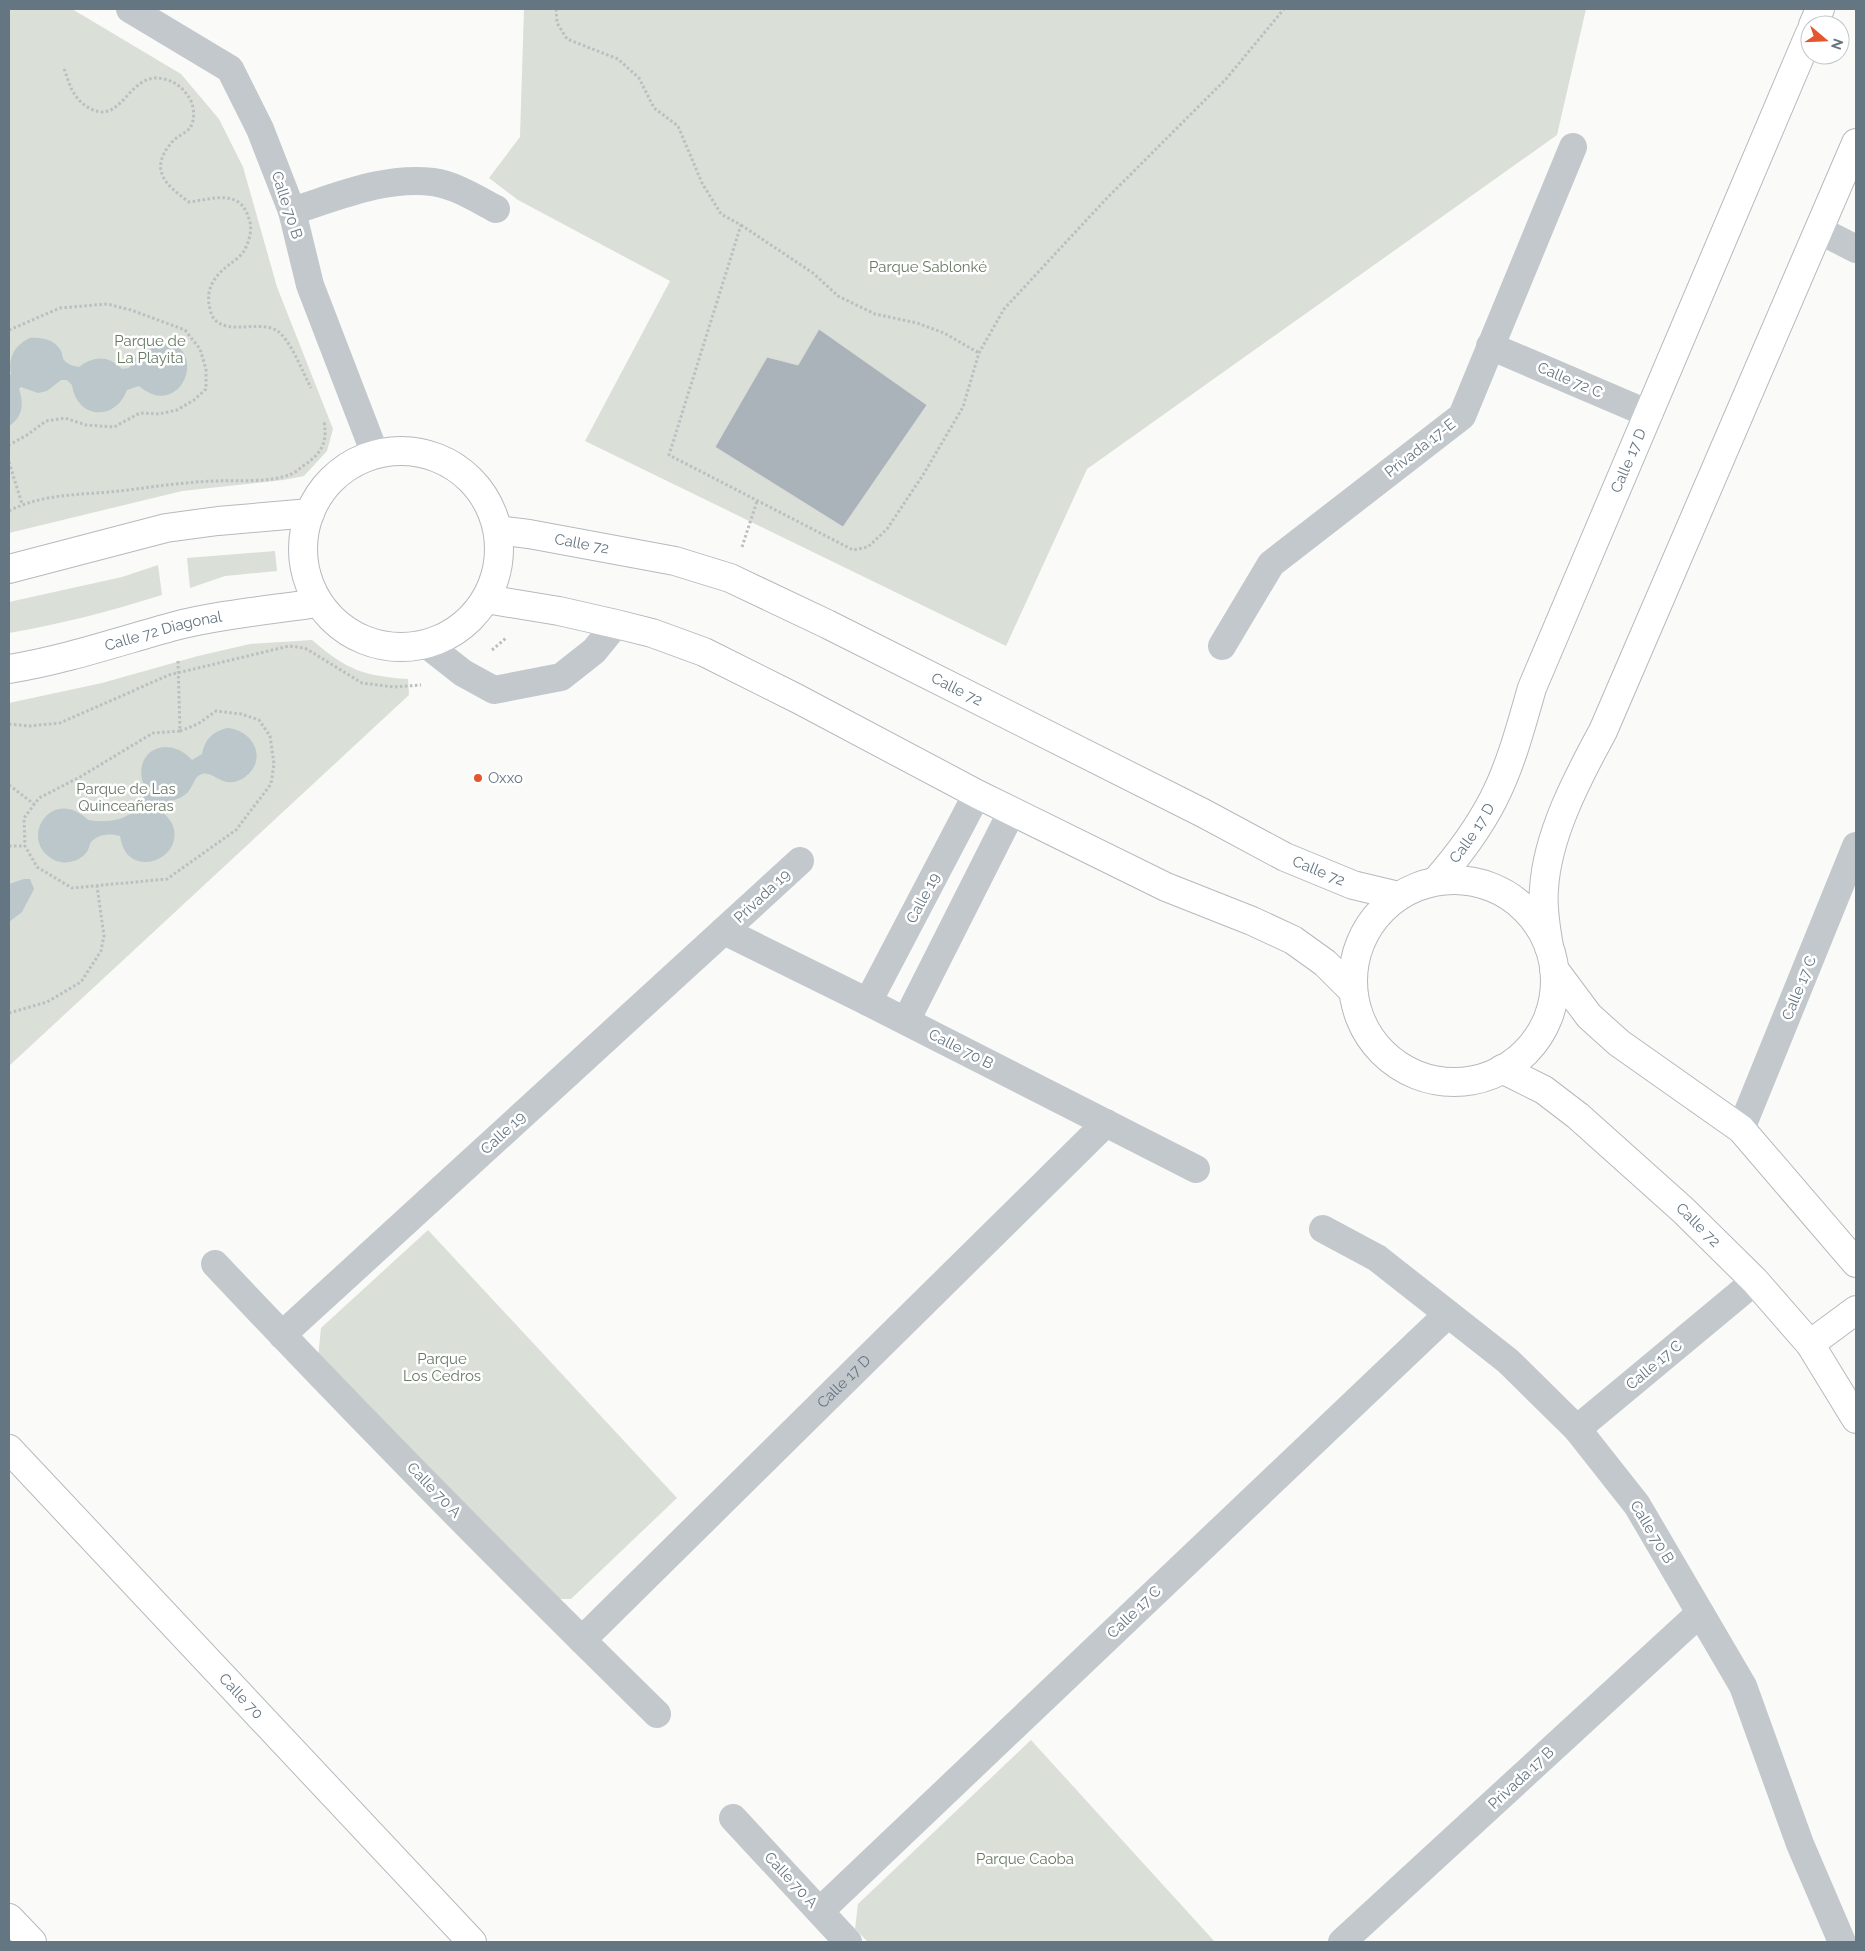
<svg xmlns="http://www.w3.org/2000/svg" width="1865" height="1951" viewBox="0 0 1865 1951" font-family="Raleway,sans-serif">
<rect width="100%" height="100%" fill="#fafaf8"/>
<g fill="#dadfd7">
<path d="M 9,9 L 72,9 L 181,74 L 219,119 L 243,167 L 277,287 L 333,429 L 327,451 L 304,476 L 283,480 L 182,491 L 9,533 Z"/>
<path d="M 524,9 L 1586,9 L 1557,135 L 1087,469 L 1006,646 L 585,441 L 670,281 L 518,200 L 489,178 L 520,137 Z"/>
<path d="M 275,551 L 277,571 L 225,576 L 190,588 L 187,558 Z"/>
<path d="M 158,565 L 162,595 C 111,611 61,624 9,633 L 9,602 L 122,577 Z"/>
<path d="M 312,640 C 347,670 363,676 408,679 L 409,695 L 9,1066 L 9,703 L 102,683 L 198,656 L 250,644 Z"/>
<path d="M 428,1230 L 677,1498 L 571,1599 L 545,1599 L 318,1358 L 321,1328 Z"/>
<path d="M 1031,1740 L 1215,1942 L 868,1942 L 855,1929 L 858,1904 Z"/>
</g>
<g fill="#bbc7cb">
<path d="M 30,338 C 43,337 56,340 62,353 C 62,354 63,359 64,360 C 68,365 74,366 79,367 C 94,356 108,355 122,369 L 129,368 C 135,362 136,352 144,346 C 150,342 158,340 166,341 C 209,351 180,421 139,386 L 127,390 C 115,422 77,419 72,385 L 67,380 L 61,380 L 47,391 L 38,393 L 21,387 L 19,389 C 24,404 23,417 9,426 L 9,377 L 11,374 C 8,357 15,345 30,338 Z"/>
<path d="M 227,728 C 254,730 268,760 245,777 C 224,792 214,770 202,774 C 194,776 193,787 188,792 C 183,797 178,799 171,801 L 164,813 C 168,818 173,823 174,830 C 179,855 145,873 127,854 C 123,849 121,842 120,836 C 111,833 98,834 91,842 C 89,845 89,850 86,853 C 77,864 59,866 48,856 C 21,834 54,787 88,820 C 115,824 137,819 146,790 C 128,755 165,731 192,760 L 202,754 C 205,739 212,732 227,728 Z"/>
<path d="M 24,879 L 30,879 L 34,889 L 22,912 L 9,922 L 9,884 Z"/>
</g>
<path fill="#aab3b9" stroke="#dcdcda" d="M 819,329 L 927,405 L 843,527 L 715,447 L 767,357 L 798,365 Z"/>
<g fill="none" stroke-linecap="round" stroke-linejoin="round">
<g stroke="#b5babe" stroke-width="30">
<g id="major">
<path d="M 1813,25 L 1820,9"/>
<circle cx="401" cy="549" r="98"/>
<path id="s2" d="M 498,530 L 529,534 L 675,561 L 730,578 L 827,624 L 1203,813 L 1285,857 L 1353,885 L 1399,896"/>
<path d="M 9,569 L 166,528 L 218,521 L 310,513"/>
<path d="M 486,599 L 559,611 L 616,624 L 652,633 L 704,652 L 798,699 L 977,794 L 1166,887 L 1252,921 L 1293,940 L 1325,963 L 1353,991"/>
<path id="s3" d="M 9,669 C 65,660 120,641 175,626 C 222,614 271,610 318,603"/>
<circle cx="1454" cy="981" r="101"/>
<path id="s4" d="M 1436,881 C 1457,857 1478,829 1493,800 C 1511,765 1521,726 1532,688 L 1810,33"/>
<path d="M 1549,947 C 1546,928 1542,909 1544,889 C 1547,835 1578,777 1603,731 L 1856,143"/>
<path d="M 1554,969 L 1589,1016 L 1619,1043 L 1741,1129 L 1856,1263"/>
<path id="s5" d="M 1502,1069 L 1544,1090 L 1578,1116 L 1683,1210 L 1755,1281 L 1810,1344 L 1856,1419"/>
<path d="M 1810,1344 L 1856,1310"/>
<path id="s6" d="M 9,1449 L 472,1942"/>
<path d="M 9,1918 L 32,1942"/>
</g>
</g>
<g stroke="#bbbfc2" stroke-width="3" stroke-dasharray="2.5 2.5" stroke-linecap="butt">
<path d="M 556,9 L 557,23 L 567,39 L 618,59 L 639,78 L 654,108 L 678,126 L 702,183 L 721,214 L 741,225 L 669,455 L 853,550 L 868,547 L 887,529 L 923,475 L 963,407 L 979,353 L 1004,309 L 1106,199 L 1226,79 L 1284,9"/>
<path d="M 64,69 C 67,76 69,84 72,90 C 77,99 83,105 91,109 C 123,125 129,70 164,79 C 174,81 182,87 188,96 C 194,103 196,119 190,128 C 186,133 177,136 172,142 C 149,169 164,184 189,202 C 214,199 240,188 249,219 C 253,229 249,242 244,251 C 241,256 234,261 230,264 C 214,276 205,289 210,309 C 216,340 257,319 276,330 C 290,338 303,373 311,388"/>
<path d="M 741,225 L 813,273 L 838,296 L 875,314 L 917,323 L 944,333 L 979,353"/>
<path d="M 9,330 L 60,308 L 107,304 L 131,310 L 185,330 L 200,349 L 206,369 L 206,389 L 194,400 L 177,410 L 159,414 L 140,413 L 114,427 L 86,425 L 65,418 L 46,421 L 27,435 L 9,445"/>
<path d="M 9,462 L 22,504"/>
<path d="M 9,511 C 43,493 83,495 120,491 C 152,487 183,482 215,481 C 237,480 271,483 291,474 C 295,473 299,469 303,466 C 321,454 328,443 324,422"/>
<path d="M 742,547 L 757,501"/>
<path d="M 492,650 L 506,638"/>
<path d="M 178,661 L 180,731 L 198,724 L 216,711 L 241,714 L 259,720 L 270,736 L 274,764 L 271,784 L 236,830 L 167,879 L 72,888 L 37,867 L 25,846 L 24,818 L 39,798 L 80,777 L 153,733 L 180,731"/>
<path d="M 9,724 L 30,726 L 60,723 L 169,675 L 289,646 L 305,648 L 362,683 L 394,687 L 421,685"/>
<path d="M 9,785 L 34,804"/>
<path d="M 9,846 L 25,846"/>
<path d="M 9,1013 L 47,1002 L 81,982 L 101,951 L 104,936 L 97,886"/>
</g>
<g stroke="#c3c8cc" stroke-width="28">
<path d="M 130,9 L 230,69 L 260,129 L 292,211 L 310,285 L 375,454"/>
<path d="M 292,211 C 337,197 384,176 433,182 C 455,185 477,199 496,209"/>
<path d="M 1819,230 L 1856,249"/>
<path d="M 1490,346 L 1649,414"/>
<path d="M 426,644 L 463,673 L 494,690 L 561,677 L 594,651 L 616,624"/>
<path d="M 1222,646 L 1271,564 L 1462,416 L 1573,147"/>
<path d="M 724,931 L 868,1002 L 1196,1169"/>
<path d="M 868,1002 L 977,794"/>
<path d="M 906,1021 L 1012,811"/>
<path d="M 1741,1129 L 1856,846"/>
<path d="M 1323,1229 L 1377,1258 L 1508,1361 L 1577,1429 L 1637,1505 L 1743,1686 L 1800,1844 L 1842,1942"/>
<path d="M 215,1264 C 359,1417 507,1567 657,1714"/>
<path d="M 282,1335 L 800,861"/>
<path d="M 1577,1429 L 1755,1281"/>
<path id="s1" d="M 582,1640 L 1106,1123"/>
<path d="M 733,1818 L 848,1942"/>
<path d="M 820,1911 L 1448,1314"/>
<path d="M 1342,1942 L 1700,1613"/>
</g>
<use href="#major" stroke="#fff" stroke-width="28"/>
</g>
<circle fill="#e4572e" stroke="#fff" stroke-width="2" cx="478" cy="778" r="5"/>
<g text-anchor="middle" stroke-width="5" stroke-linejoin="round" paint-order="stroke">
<g font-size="15" fill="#657683" stroke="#fff">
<text transform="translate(287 205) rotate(72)" y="5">Calle 70 B</text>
<text transform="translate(1570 380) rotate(23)" y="5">Calle 72 C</text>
<text transform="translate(1420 448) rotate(-38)" y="5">Privada 17-E</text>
<text dy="5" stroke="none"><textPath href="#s4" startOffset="465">Calle 17 D</textPath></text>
<text dy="5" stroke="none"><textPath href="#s2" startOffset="85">Calle 72</textPath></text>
<text dy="5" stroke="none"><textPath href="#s3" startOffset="159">Calle 72 Diagonal</textPath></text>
<text dy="5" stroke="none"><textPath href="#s2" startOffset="490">Calle 72</textPath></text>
<text dy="5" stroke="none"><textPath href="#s4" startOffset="60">Calle 17 D</textPath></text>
<text dy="5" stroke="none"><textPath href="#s2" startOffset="895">Calle 72</textPath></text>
<text transform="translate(762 896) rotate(-43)" y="5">Privada 19</text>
<text transform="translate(923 898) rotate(-62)" y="5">Calle 19</text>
<text transform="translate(1799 988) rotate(-68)" y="5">Calle 17 C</text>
<text transform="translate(961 1049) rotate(27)" y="5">Calle 70 B</text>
<text transform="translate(503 1133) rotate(-43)" y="5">Calle 19</text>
<text dy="5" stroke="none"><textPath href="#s5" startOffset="252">Calle 72</textPath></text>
<text transform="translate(1654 1365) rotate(-40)" y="5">Calle 17 C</text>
<text dy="5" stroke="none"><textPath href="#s1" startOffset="368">Calle 17 D</textPath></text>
<text transform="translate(434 1490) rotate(46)" y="5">Calle 70 A</text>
<text transform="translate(1652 1532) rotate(59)" y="5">Calle 70 B</text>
<text transform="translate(1134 1612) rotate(-44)" y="5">Calle 17 C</text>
<text dy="5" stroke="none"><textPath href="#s6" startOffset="339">Calle 70</textPath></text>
<text transform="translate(1521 1778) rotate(-43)" y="5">Privada 17 B</text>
<text transform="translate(791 1880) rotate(47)" y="5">Calle 70 A</text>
</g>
<g font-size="15" fill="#687a64" stroke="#fff">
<text x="928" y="272">Parque Sablonké</text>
<text x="150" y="346">Parque de<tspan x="150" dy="17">La Playita</tspan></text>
<text x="126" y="794">Parque de Las<tspan x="126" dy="17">Quinceañeras</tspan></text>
<text x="442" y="1364">Parque<tspan x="442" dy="17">Los Cedros</tspan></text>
<text x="1025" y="1864">Parque Caoba</text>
</g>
<g font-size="15" fill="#657683" stroke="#fff" text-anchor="start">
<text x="488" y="783">Oxxo</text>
</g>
</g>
<rect width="1865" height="1951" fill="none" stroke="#657683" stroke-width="20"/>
<g transform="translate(1825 40) rotate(109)"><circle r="24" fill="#ffffff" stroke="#c1c8cd"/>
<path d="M0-4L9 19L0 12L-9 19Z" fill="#e4572e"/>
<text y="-8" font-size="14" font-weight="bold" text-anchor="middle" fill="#657683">N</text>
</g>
</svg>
